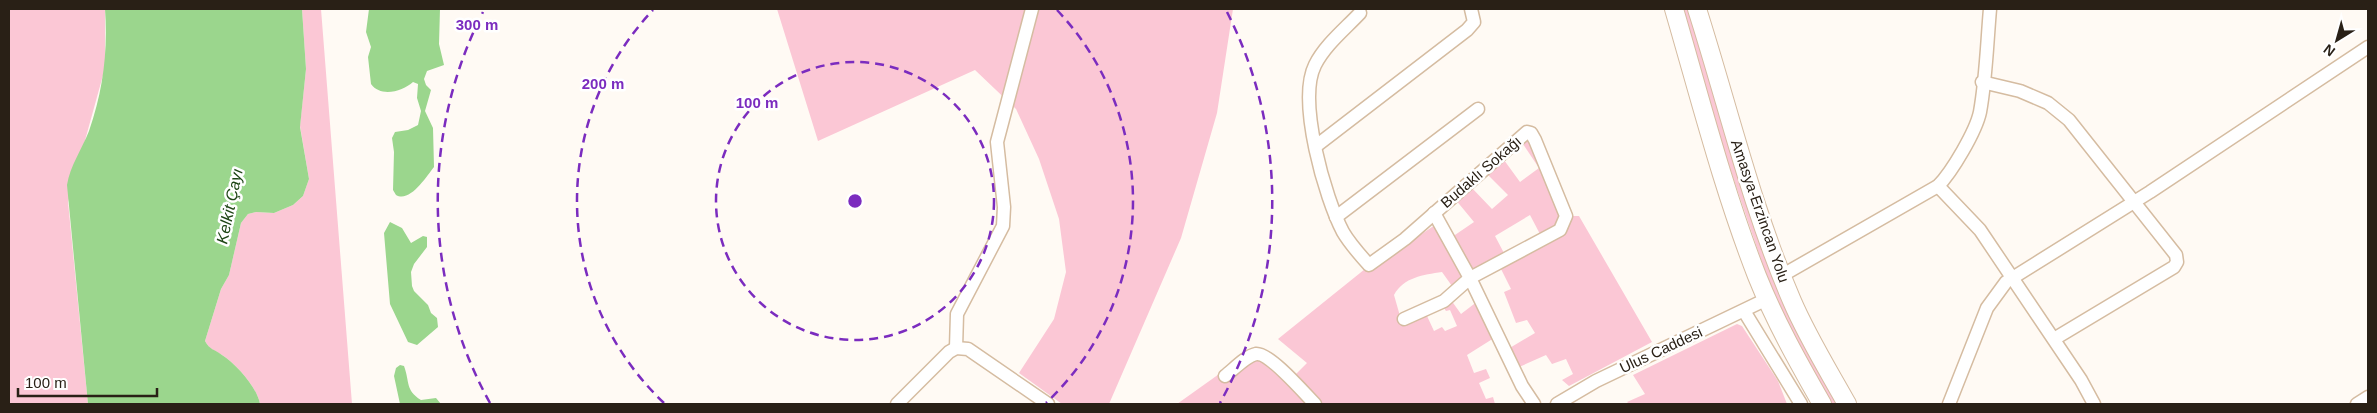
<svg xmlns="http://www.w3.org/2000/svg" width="2377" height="413" viewBox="0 0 2377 413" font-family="Arial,sans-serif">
<rect width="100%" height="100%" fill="#fffaf4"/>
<g fill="#fbc7d5">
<path d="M 9,9 L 105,9 L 105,68 L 68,202 L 88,404 L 9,404 Z"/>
<path d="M 302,9 L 321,9 L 352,404 L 260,404 C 257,387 236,364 222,355 C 214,350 210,350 205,341 L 221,289 L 229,275 L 241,223 L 248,214 L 256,212 L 274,213 L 293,205 L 303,196 L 309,179 L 300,126 L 306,69 Z"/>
<path d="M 777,9 L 1233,9 L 1217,113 L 1181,238 L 1109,404 L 1062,404 L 1019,373 L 1054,319 L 1066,272 L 1059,219 L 1039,159 L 1016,109 L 975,70 L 818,141 Z"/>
<path d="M 1682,9 L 1689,9 L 1838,404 L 1830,404 L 1813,374 L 1771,289 L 1723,148 Z"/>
<path d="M 1531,138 L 1562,213 L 1560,223 L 1541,236 L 1530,215 L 1495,236 L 1505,255 L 1472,272 L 1452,237 L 1474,222 L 1455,199 L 1471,187 L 1492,209 L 1508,195 L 1487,174 L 1504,160 L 1520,182 L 1539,168 L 1523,144 Z"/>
<path d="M 1571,216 L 1579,216 L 1652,342 L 1569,386 L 1562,380 L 1573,374 L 1566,359 L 1552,364 L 1546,355 L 1517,368 L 1508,349 L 1535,333 L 1527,320 L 1516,323 L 1504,292 L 1511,289 L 1499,265 Z"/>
<path d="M 1435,225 L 1464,276 L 1452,286 L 1442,272 C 1423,275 1404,277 1394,295 L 1400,316 L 1406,324 L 1427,316 L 1434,331 L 1442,327 L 1445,331 L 1457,326 L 1450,310 L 1446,311 L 1442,305 L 1451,300 L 1461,314 L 1478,301 L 1494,338 L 1467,355 L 1474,373 L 1486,369 L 1490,378 L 1479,383 L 1486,399 L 1493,397 L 1495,404 L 1319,404 L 1293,377 L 1307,363 L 1278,339 L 1365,269 L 1370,269 Z"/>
<path d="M 1737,324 L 1742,326 L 1778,381 L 1787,404 L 1629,404 L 1627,402 L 1645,394 L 1633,375 Z"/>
<path d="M 1250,352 L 1278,373 L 1310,404 L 1177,404 Z"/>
</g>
<g fill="#9bd68d">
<path d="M 105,9 L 302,9 L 306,69 L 300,127 L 309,179 L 303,196 L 293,205 L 274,213 L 256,212 L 248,214 L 241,223 L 229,275 L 221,289 L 205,341 C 210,350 214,349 222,355 C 236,364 257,387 260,404 L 88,404 L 67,185 C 70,166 82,149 89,131 C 103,91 108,52 105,9 Z"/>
<path d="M 369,9 L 440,9 L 439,44 L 444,65 L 427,71 L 424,79 L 426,85 L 431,90 L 425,111 L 433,128 L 434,167 C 426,177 410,203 396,195 L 393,190 L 394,152 L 392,138 L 395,132 L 408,130 L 418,125 L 421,111 L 417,98 L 418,84 L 413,82 C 403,91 381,98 371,84 L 368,57 L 371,47 L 366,32 Z"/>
<path d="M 390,222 L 402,228 L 411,243 L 423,236 L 427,237 L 427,247 L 414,264 L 411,272 L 412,286 L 414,291 L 428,305 L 431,313 L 437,318 L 438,327 L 417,345 L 408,342 L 390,304 L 384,233 Z"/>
<path d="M 400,365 L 404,366 C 410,382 405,390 421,400 L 436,398 L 441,404 L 400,404 L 394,376 L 396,368 Z"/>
</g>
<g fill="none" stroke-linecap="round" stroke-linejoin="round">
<g stroke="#d5bca1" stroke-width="15">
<g id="minor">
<path d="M 1360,13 C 1345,29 1325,45 1315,65 C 1297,101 1325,198 1343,232 C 1350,244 1360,255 1369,265 L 1405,239 L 1527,132 L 1531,133 L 1535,140 L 1566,216 L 1560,230 L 1470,278 L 1444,301 L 1404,319"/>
<path d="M 1982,82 L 2020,91 L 2048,103 L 2069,120 L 2176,255 L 2177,262 L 2174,267 L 2054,339"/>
<path d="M 1316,146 L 1467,30 L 1474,22 L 1471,9"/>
<path d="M 1938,186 L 1980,230 L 2081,380 L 2094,404"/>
<path d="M 1434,213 L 1470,278 L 1522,386 L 1534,404"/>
<path d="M 1336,217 L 1478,109"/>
<path d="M 1781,276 L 1938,186 C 1952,172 1976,131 1980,112 C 1986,79 1987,43 1990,9"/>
<path d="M 1744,311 L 1801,404"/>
<path d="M 956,348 L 957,314 L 1003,226 L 1004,207 L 997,142 L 1032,9"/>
<path d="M 1225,376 C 1233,370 1246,356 1256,354 C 1269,352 1306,395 1315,404"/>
<path d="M 897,404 L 949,352 L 956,348 L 968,349 L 1048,404"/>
<path d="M 1557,404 L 1596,381 L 1767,299"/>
<path d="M 1949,404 L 1987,308 L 2006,282 L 2150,192 L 2368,47"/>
<path d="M 2357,404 L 2368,397"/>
</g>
</g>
<g stroke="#d5bca1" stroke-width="20">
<g id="highway">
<path d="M 1674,9 C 1700,98 1723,189 1757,276 C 1775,321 1798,362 1822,404"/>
<path d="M 1697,9 C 1728,106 1751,206 1792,301 C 1807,336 1828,370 1847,404"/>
</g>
</g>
<use href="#minor" stroke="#fff" stroke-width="12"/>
<use href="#highway" stroke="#fff" stroke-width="18"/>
</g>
<g fill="none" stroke="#7b2cbf" stroke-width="2.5" stroke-dasharray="9 6">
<circle cx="855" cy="201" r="139"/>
<path d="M664 403A278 278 0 0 1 653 10M1057 10A278 278 0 0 1 1046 403"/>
<path d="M490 403A417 417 0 0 1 483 12M1227 12A417 417 0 0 1 1220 403"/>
</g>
<g text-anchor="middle" stroke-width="5" stroke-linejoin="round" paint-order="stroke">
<g font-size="15" fill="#292016" stroke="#fff">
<text transform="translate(1481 172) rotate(-41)" y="5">Budaklı Sokağı</text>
<text transform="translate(1760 211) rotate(71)" y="5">Amasya-Erzincan Yolu</text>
<text transform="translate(1661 350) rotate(-25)" y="5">Ulus Caddesi</text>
</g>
<g font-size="16" font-style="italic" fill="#1e4515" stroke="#fff">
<text transform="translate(229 206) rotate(-78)" y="6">Kelkit Çayı</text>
</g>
</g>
<circle cx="855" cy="201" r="8" fill="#7b2cbf" stroke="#fff" stroke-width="2.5"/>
<g font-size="15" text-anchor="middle" font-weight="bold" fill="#7b2cbf" stroke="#fff" stroke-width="5" stroke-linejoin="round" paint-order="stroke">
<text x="477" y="30">300 m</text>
<text x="603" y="89">200 m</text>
<text x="757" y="108">100 m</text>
</g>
<rect width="2377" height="413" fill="none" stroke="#292016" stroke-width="20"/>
<g transform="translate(2337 40) rotate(217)" stroke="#ffffff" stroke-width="4" paint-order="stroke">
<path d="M0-4L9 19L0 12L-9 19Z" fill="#292016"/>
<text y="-8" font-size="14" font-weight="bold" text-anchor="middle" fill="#292016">N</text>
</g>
<path d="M18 388v8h139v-8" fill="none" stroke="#292016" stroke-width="2.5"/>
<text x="25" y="388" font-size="15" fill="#292016" stroke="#ffffff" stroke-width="4" paint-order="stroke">100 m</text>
</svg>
